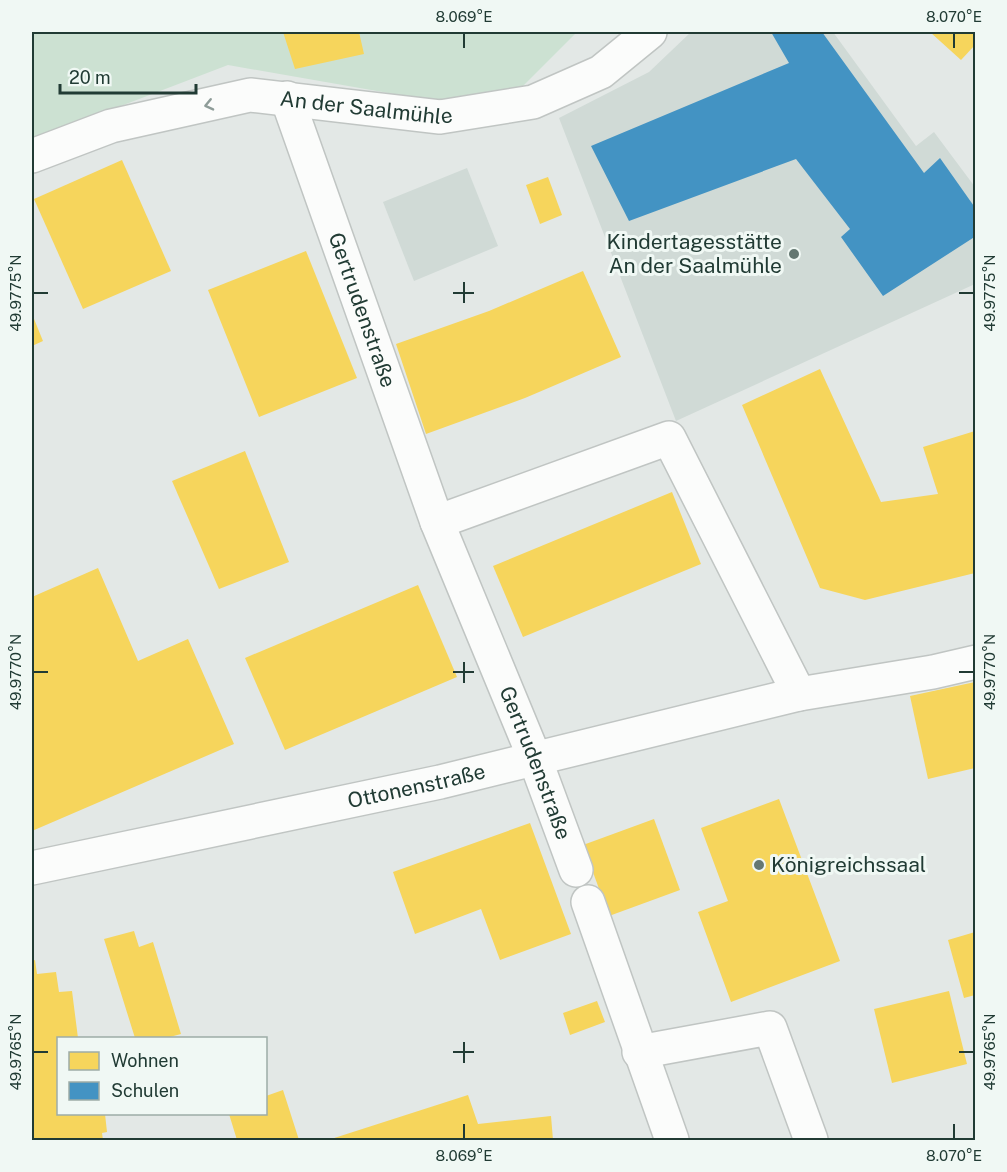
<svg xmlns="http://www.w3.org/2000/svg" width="1007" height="1172" viewBox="0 0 1007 1172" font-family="'Public Sans',sans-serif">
<rect width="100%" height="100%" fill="#e3e8e6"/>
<g fill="#d0dad6">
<path d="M 691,32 L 833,32 L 916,146 L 934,132 L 975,187 L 975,284 L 676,421 L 559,118 L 649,72 Z"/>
<path d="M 467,168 L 498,246 L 414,281 L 383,202 Z"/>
</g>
<path fill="#cce1d2" d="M 32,32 L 577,32 L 497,112 L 228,65 L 32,140 Z"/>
<g fill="#f6d55c">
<path d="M 283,32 L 359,32 L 364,54 L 295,69 Z"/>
<path d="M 930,32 L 975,32 L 975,45 L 961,60 Z"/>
<path d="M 122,160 L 171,271 L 83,309 L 34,199 Z"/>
<path d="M 548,177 L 562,215 L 540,224 L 526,185 Z"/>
<path d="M 306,251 L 357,378 L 259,417 L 208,290 Z"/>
<path d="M 583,271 L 621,357 L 525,398 L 426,434 L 396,344 L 489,311 Z"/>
<path d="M 32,314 L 43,341 L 32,346 Z"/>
<path d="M 820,369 L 881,502 L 938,494 L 923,447 L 975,431 L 975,573 L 865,600 L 820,588 L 742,405 Z"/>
<path d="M 245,451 L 289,562 L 219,589 L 172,481 Z"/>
<path d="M 672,492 L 701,564 L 523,637 L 493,566 Z"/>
<path d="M 98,568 L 138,661 L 188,639 L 234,744 L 32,831 L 32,597 Z"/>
<path d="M 418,585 L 457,677 L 285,750 L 245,658 Z"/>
<path d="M 975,682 L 975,768 L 928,779 L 910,696 Z"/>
<path d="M 779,799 L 840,961 L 731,1002 L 698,912 L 728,901 L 701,828 Z"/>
<path d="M 654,819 L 680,890 L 609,916 L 583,845 Z"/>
<path d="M 530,823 L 571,934 L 500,960 L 481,909 L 415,934 L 393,872 Z"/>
<path d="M 134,931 L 139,947 L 153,942 L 181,1034 L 166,1038 L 135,1038 L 104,939 Z"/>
<path d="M 975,932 L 975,995 L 964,998 L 948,940 Z"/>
<path d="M 35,960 L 37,974 L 56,972 L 59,992 L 72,991 L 78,1038 L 58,1038 L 58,1114 L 105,1114 L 107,1132 L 102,1133 L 103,1140 L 32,1140 L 32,961 Z"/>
<path d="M 949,991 L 967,1064 L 892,1083 L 874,1009 Z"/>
<path d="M 597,1001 L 605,1022 L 570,1035 L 563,1013 Z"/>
<path d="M 283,1090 L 299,1140 L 237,1140 L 229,1114 L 266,1114 L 266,1096 Z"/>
<path d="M 468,1095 L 478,1124 L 551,1116 L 553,1140 L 328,1140 Z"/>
</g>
<path fill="#4393c3" d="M 771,32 L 822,32 L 924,173 L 940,158 L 976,209 L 976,236 L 883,296 L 841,237 L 850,229 L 796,159 L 629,221 L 591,146 L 789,63 Z"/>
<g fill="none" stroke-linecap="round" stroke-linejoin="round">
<g stroke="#c0c5c3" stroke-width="36">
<g id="minor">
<path id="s1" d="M 287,98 L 437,522 L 535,759 L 576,870"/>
<path id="s2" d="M 32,156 L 111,126 L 250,95 L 440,117 L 533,102 L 601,72 L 650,32"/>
<path d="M 437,522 L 669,438 L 799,694"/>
<path id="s3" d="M 32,868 L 440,782 L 799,694 L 933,672 L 976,662"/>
<path d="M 588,902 L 672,1140"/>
<path d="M 639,1052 L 770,1028 L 811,1140"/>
</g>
</g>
<use href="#minor" stroke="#fbfcfb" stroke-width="33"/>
</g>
<defs><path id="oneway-chevron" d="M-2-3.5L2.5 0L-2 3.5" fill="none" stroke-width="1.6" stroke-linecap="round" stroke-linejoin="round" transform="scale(1.5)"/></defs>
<use stroke="#8e9c98" href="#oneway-chevron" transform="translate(209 105) rotate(167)"/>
<path fill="none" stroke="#213b34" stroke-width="2" d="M 464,33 L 464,48M 954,33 L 954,48M 464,282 L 464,303M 33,293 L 48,293M 453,293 L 474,293M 959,293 L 974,293M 464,662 L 464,683M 33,672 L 48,672M 453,672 L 474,672M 959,672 L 974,672M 464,1042 L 464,1063M 33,1052 L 48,1052M 453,1052 L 474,1052M 959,1052 L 974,1052M 464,1124 L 464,1139M 954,1124 L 954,1139"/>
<g fill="#657872" stroke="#f0f8f4" stroke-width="2">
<circle cx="794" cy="254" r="6"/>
<circle cx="759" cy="865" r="6"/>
</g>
<g text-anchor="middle" stroke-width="6" stroke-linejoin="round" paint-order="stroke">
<g font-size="21" fill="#213b34" stroke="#f0f8f4">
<text dy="7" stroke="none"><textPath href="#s2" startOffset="344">An der Saalmühle</textPath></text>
<text dy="7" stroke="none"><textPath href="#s1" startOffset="225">Gertrudenstraße</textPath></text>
<text dy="7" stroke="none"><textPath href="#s1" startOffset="710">Gertrudenstraße</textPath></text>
<text dy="7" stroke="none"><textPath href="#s3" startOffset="393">Ottonenstraße</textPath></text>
</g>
<g font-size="21" fill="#213b34" stroke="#f0f8f4" text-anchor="end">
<text x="782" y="249">Kindertagesstätte<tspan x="782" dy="24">An der Saalmühle</tspan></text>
<text x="771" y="872" text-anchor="start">Königreichssaal</text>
</g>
</g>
<rect width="1007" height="1172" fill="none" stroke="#f0f8f4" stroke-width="66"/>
<rect x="57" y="1037" width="210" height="78" fill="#f0f8f4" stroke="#9daca7" stroke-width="1.5"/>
<rect x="69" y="1052" width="30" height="18" fill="#f6d55c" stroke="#9daca7" stroke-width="1.5"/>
<text x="111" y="1067" font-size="18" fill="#213b34">Wohnen</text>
<rect x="69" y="1082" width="30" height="18" fill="#4393c3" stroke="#9daca7" stroke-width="1.5"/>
<text x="111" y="1097" font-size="18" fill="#213b34">Schulen</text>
<path d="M60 84v9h136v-9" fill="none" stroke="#213b34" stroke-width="3"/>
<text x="69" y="84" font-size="18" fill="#213b34" stroke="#f0f8f4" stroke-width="4.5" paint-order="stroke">20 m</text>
<rect x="33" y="33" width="941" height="1106" fill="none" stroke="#213b34" stroke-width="2"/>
<g font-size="15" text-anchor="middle" fill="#213b34">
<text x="464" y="22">8.069°E</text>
<text x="954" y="22">8.070°E</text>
<text transform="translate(16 293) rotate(-90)" y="5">49.9775°N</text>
<text transform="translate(990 293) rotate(-90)" y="5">49.9775°N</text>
<text transform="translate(16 672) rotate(-90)" y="5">49.9770°N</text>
<text transform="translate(990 672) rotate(-90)" y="5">49.9770°N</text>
<text transform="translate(16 1052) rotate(-90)" y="5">49.9765°N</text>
<text transform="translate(990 1052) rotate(-90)" y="5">49.9765°N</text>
<text x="464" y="1161">8.069°E</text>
<text x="954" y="1161">8.070°E</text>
</g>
</svg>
